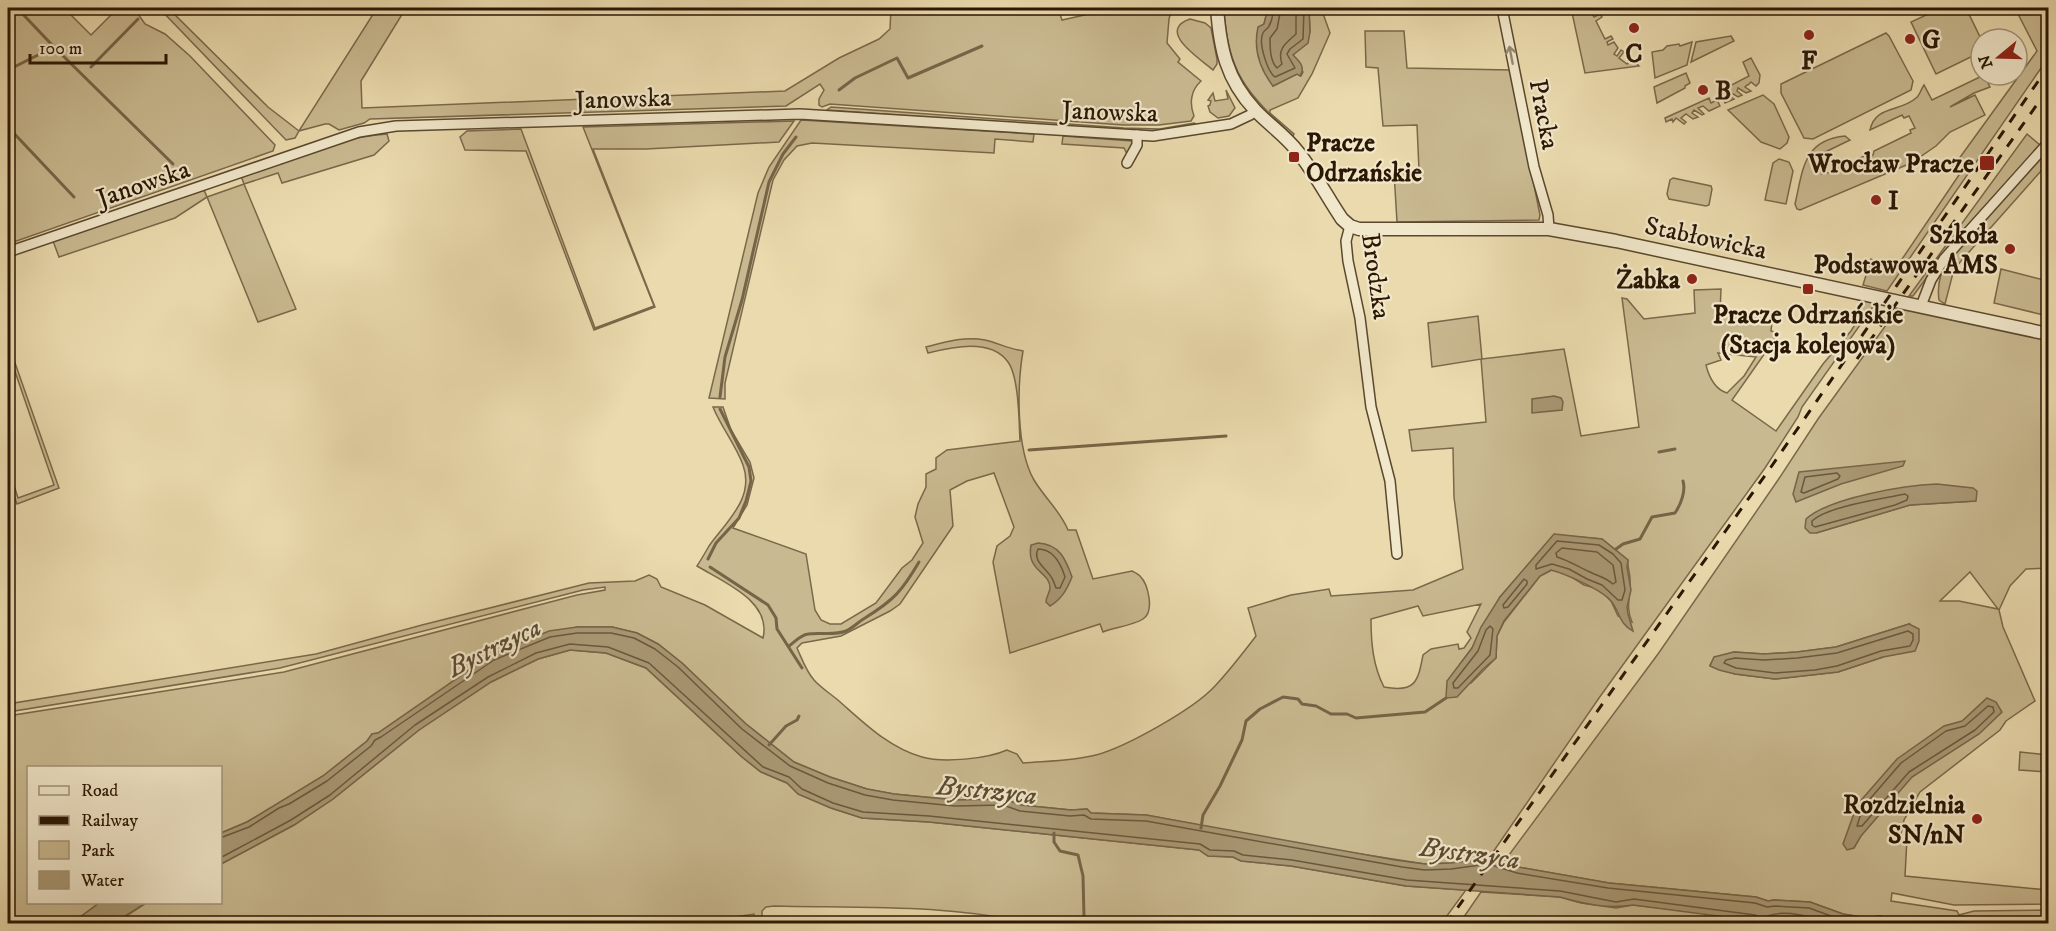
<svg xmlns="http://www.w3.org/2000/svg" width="2056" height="931" viewBox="0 0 2056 931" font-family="'IM FELL DW Pica',serif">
<rect width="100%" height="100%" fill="#eadaad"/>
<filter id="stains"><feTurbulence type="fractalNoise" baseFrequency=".00333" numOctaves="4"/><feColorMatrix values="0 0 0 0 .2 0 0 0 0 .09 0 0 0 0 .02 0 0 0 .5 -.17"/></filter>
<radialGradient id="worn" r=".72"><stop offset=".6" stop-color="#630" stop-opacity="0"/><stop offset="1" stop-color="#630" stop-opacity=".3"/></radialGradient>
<g fill="#c9b990" stroke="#7a684a" stroke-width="1.5" fill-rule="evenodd">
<path d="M 8,8 L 64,8 L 91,35 L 115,11 L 136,11 L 145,24 L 165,34 L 190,56 L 275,145 L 273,151 L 8,244 Z"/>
<path d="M 159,8 L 168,8 L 268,107 L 299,131 L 377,8 L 406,8 L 361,81 L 362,108 L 785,91 L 839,58 L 879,39 L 890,29 L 891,8 L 1058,8 L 1062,20 L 1098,12 L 1097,8 L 1171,8 L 1172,9 L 1169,19 L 1167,43 L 1180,59 L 1178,62 L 1201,81 C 1191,90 1189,103 1194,116 L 1191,121 L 1159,125 L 1123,125 L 830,104 L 822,107 L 819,105 L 819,99 L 824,90 L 820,84 L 786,106 L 370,119 L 364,123 L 339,130 L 329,124 L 325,124 L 299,131 L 295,138 L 286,140 Z"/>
<path d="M 1224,8 L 1268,8 L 1264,24 L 1273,86 L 1297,74 L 1301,76 L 1303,72 L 1293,55 L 1310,32 L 1309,8 L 1321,8 L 1330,33 L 1312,74 L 1298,98 L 1270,110 L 1270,113 L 1294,134 L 1293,136 C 1247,93 1227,73 1224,8 Z"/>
<path d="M 1571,8 L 1589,8 L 1594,17 L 1600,14 L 1602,17 L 1596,21 L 1605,39 L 1611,36 L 1613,39 L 1607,42 L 1608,45 L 1614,42 L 1618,48 L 1614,54 L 1617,56 L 1621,50 L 1624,52 L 1619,58 L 1627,64 L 1632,59 L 1639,66 L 1585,73 Z"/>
<path d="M 1941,8 L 1966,8 L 1981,39 L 1981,52 L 1936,74 L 1911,22 Z"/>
<path d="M 2015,8 L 2048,8 L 2048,58 L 1887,291 L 1863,285 L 1871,259 L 1890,269 L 1896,268 L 1959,175 L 1953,167 L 2037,51 Z"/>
<path d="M 1190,19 L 1205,23 L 1211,28 L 1217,59 L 1217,64 L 1213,70 C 1202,60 1155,31 1190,19 Z"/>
<path d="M 1365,31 L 1404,31 L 1407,68 L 1511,70 L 1540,215 L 1539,220 L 1397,222 L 1394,172 L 1419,170 L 1417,125 L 1383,126 L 1378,68 L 1366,67 Z"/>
<path d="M 1886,33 L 1889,36 L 1913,81 L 1911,90 L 1813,139 L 1804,138 L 1781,93 L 1781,84 Z"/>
<path d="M 1731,36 L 1734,41 L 1691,62 L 1696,42 Z"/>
<path d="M 1692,42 L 1687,65 L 1655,78 L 1652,52 L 1663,50 L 1667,46 L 1679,44 L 1680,46 Z"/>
<path d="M 1751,58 L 1760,75 L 1759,83 L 1756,86 L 1751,82 L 1748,85 L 1747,85 L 1745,87 L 1751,91 L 1746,93 L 1738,88 L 1737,91 L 1742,95 L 1738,97 L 1730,92 L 1728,95 L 1734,99 L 1725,103 L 1720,91 L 1749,76 L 1743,62 Z"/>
<path d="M 1686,73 L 1690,83 L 1685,86 L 1685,88 L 1657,103 L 1654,87 Z"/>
<path d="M 1984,75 L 1990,87 L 1974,93 L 1950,107 L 1975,95 L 1985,115 L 1950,132 L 1936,146 L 1911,163 L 1800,210 L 1797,209 L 1795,204 C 1803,170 1803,140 1845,136 L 1850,140 L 1819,155 L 1820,158 L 1815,161 L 1822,174 L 1826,172 L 1828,173 L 1864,156 L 1868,158 L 1873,155 L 1874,151 L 1911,133 L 1910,130 L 1915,128 L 1909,116 L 1904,118 L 1902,115 L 1870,130 C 1875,105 1901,112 1916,98 C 1920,95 1921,89 1924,85 L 1932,100 Z"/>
<path d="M 1226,90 L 1235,108 L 1229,116 L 1218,118 L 1210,112 L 1208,106 L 1210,105 L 1211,101 L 1208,100 L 1213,93 L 1215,101 L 1228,99 Z"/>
<path d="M 1763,95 L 1774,104 L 1789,137 L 1787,143 L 1780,149 L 1761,142 L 1728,110 Z"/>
<path d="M 1709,98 L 1711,103 L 1717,100 L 1720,106 L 1709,111 L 1703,106 L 1698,108 L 1704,114 L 1702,115 L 1694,110 L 1692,113 L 1698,117 L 1693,119 L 1686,114 L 1681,118 L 1686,122 L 1684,124 L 1676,118 L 1673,122 L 1672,119 L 1666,122 L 1665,118 Z"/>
<path d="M 831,107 L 1124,128 L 1160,129 L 1194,123 L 1196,124 L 1194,126 L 1160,131 L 1123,131 L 827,110 Z"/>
<path d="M 801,120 L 1034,134 L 1033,142 L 995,139 L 994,153 L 812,143 L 797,146 L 784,160 L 773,180 L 725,383 L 725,399 L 709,398 L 758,193 L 769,167 Z"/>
<path d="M 794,121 L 779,142 L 646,149 L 593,149 L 655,307 L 594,330 L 526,151 L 465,150 L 460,137 L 467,131 L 521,129 L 595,328 L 654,306 L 583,127 Z"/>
<path d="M 387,134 L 389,141 L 374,155 L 282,183 L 278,173 L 244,184 L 296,309 L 258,322 L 207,197 L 175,218 L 59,257 L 53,241 L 204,190 L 207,197 L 244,184 L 241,176 C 289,160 337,137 387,134 Z"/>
<path d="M 2027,134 L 2040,145 L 1936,265 L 1913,296 L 1909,296 Z"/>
<path d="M 1063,136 L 1132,141 L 1133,147 L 1128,156 L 1124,148 L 1062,144 Z"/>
<path d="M 2048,148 L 2048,163 L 1954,269 L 1945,304 L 1939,300 C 1937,286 1940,273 1947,261 Z"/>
<path d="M 1779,159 L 1789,162 L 1793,171 L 1786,204 L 1765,200 L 1773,163 Z"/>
<path d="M 1673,178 L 1711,186 L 1712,189 L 1709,205 L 1706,206 L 1669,199 L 1667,194 L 1670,180 Z"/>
<path d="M 2001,269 L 2048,281 L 2048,316 L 1994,303 Z"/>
<path d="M 1721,289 L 1720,313 L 1773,312 L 1771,331 L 1779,333 L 1732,400 L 1776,431 L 1823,364 L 1851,331 L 1858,320 L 1863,298 L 1877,301 L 1802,407 L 1798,417 L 1765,468 L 1599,698 L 1489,858 L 1451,863 L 1425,864 L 1303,845 L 1146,815 L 1091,813 L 1087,809 L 1071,810 L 1021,805 L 1004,799 L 955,800 L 894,794 L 867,789 L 830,777 L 794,762 L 746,724 L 682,663 L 658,644 L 637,633 L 612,627 L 577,627 L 491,655 L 378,733 L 372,734 L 367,741 L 323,776 L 247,822 L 221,833 L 220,768 L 28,768 L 28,902 L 99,903 L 72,923 L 8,923 L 8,716 L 284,672 L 577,595 L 605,590 L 605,587 L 583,590 L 280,668 L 8,712 L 8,704 L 316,654 L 422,625 L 589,583 L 635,581 L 649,575 L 657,579 L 661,587 L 705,605 L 763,638 C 772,601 723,582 697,566 C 701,560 705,553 709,546 C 726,522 755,498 743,465 C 736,445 721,427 713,407 L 723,407 L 731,430 L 750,462 L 754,478 L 747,505 L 733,528 L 806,554 L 815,610 L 821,620 L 830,624 L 841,624 L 876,603 L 902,568 L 912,560 L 923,543 L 915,517 L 918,504 L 926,487 L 926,474 L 936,469 L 936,458 L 947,450 L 1020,441 C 1019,422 1019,377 1008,362 C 991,338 952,347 928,353 L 926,347 C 945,342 965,336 985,340 C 998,343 1009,349 1023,351 C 1017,386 1016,449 1034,480 C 1044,497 1061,512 1068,530 L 1076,530 L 1093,579 L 1132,571 C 1134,572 1137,573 1140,576 C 1148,584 1155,611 1143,619 C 1134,625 1113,628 1103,632 L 1100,624 L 1010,653 L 993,562 L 997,546 L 1010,536 L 1014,527 L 994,473 L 967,481 L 950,490 L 953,526 L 900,604 L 890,611 L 841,636 L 802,643 L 797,648 C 802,659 806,671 814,680 C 821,688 831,694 839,701 C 863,722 889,748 922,757 C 943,763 987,759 1007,750 L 1017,754 L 1023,763 C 1047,761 1073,761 1096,755 C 1126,747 1194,709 1215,686 C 1230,670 1243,653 1256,636 L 1248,608 L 1291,595 L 1329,589 L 1331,596 L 1413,590 L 1463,569 L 1454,497 L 1453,448 L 1412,451 L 1409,430 L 1486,422 L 1481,359 L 1432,367 L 1428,323 L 1478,316 L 1482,359 L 1564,349 L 1581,436 L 1639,427 L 1622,298 L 1627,299 L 1644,319 L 1695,313 L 1694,290 ZM 1718,353 L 1756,357 L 1744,376 L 1727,393 C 1714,389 1709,377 1706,365 L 1721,360 ZM 1554,535 L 1602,539 L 1628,560 C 1627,567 1630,572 1630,579 C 1631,595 1625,607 1632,622 L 1618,616 L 1611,601 L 1599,589 L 1584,585 L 1567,574 L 1552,570 L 1540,576 L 1504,622 L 1497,636 L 1496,658 L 1471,683 L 1460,664 L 1472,648 L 1500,597 ZM 1481,604 L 1467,632 L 1471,638 L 1464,648 L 1459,649 L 1458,644 L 1431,649 L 1423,655 C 1418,682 1415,693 1384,687 C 1373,666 1371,643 1371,619 L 1418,606 L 1423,616 Z"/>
<path d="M 1899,307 L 2048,338 L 2048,568 L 2026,569 L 2010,586 L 1999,610 L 2003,627 L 2035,701 L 2006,721 L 2000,730 L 1920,792 L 1904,820 L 1900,838 L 1907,839 L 1905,876 L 2048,890 L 2048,904 L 1954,905 L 1892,893 L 1891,901 L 1957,911 L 1959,915 L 1974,911 L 2048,910 L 2048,923 L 1948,924 L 1905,917 L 1889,918 L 1880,916 L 1867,918 L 1843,914 L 1810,902 L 1774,900 L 1768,901 L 1756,897 L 1609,883 L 1518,867 L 1503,863 L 1658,654 L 1778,480 L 1818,419 ZM 1898,490 L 1976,501 L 1910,505 L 1816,533 L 1874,493 ZM 1970,572 L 1998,609 L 1959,601 L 1940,601 ZM 1909,624 L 1883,657 L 1838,672 L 1775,679 L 1735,674 L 1710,665 L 1714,658 L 1734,652 L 1764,654 L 1797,652 L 1836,647 Z"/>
<path d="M 8,343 L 59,488 L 17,504 L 8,480 L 8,466 L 18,498 L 54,485 L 8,351 Z"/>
<path d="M 570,650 L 606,653 L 646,668 L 742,757 L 761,772 L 787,783 L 799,794 L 831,808 L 862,818 L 929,822 L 1199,850 L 1208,856 L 1233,857 L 1241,861 L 1291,866 L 1406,886 L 1466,890 L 1441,924 L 1032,924 C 949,904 860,908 774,906 L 766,907 L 762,911 L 762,924 L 754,923 L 754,914 L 688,924 L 114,924 L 146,903 L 220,902 L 221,864 L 294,825 L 333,799 L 419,730 L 491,682 L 538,659 Z"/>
<path d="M 2020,752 L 2048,755 L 2048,772 L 2019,770 Z"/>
<path d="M 1481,892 L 1560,897 L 1581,903 L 1616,908 L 1633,905 L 1705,913 L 1704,924 L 1459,924 Z"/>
</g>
<g fill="#a99874" stroke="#766447" stroke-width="1.5">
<path d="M 1268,8 L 1309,8 L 1309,9 L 1310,32 L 1308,43 L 1293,55 C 1299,61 1306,67 1300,76 L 1297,74 L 1273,86 C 1260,69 1253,49 1258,27 L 1264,24 Z"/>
<path d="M 1554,396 L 1561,398 L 1563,402 L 1562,410 L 1532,413 L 1532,399 Z"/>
<path d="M 1905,461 L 1903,466 L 1841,484 L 1796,502 L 1793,494 L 1799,472 Z"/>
<path d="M 1937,484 L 1973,488 L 1977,491 L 1976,501 L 1910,505 L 1816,533 L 1810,533 L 1805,528 L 1806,519 C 1829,498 1905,485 1937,484 Z"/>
<path d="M 1554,534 L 1602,539 L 1628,560 L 1627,567 L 1631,590 L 1627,607 L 1628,614 L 1633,631 C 1619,624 1620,612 1611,601 C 1602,590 1566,574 1551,570 L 1540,576 L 1504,621 L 1497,636 L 1496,658 L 1483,669 L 1457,697 L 1446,698 L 1447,681 L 1472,648 L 1481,627 L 1500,597 Z"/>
<path d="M 1038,543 C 1060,544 1066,560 1072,577 C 1067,589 1062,599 1050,606 L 1046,602 C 1046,597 1050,592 1050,588 C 1050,571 1026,572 1031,545 Z"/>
<path d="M 1909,624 L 1919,629 L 1919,641 L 1915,651 L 1883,657 L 1838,672 L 1775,679 L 1735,674 L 1719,670 L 1710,666 L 1714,657 L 1734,652 L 1764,654 L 1797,652 L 1836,647 Z"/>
<path d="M 577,627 L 612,627 L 637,633 L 658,644 L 682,663 L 746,724 L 794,762 L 830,777 L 867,789 L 894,794 L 955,800 L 1004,799 L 1021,805 L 1071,810 L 1087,809 L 1091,813 L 1146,815 L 1395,860 L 1425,864 L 1451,863 L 1489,858 L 1518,867 L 1609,883 L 1756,897 L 1768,901 L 1774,900 L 1810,902 L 1843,914 L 1867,918 L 1880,916 L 1889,918 L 1905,917 L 1948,923 L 1772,923 L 1633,905 C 1608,909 1584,904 1560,897 L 1406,886 L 1291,866 L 1241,861 L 1233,857 L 1208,856 L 1199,850 L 929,822 L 862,818 L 831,808 L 798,794 L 787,783 L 761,772 L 742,757 L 646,668 L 606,653 L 570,650 L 538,659 L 491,682 L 419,730 L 333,799 L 294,825 L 221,864 L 221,833 L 247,822 L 323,776 L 367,741 L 372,734 L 378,733 L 491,655 L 549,631 Z"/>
<path d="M 1987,698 L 1996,702 L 2002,712 L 1979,734 L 1912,777 L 1861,836 L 1854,848 L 1847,850 L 1843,844 L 1857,805 L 1897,759 L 1944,726 L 1962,721 Z"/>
<path d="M 99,903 L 99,902 L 146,903 L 114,923 L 72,923 Z"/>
</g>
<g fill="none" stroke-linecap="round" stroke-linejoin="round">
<g stroke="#6a583c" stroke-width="1.5">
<path d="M 1273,8 C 1273,13 1272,21 1269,26 C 1268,29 1264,30 1263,33 C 1258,42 1267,71 1275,77 L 1295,68 L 1287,54 L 1290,49 L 1303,39 L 1304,8"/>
<path d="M 1281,8 L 1277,29 L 1270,38 C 1270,48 1270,61 1277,68 L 1282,64 C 1277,49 1285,44 1296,34 L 1296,8"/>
<path d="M 1837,473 L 1840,476 L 1838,479 L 1804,493 L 1801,492 L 1805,477 Z"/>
<path d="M 1905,494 L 1908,496 L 1907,500 L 1895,505 L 1815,527 L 1812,525 L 1812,521 C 1828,506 1882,499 1905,494 Z"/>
<path d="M 1557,541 L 1599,545 L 1613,554 L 1621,563 L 1625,590 L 1622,600 L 1618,600 L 1602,585 L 1587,579 L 1569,569 L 1552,564 L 1536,569 L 1536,565 Z"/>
<path d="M 1562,548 L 1597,552 L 1613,565 L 1616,582 L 1613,584 C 1605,577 1598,576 1590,572 C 1578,567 1570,561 1557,557 L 1556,553 Z"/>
<path d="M 1038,549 C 1054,549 1061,564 1065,577 L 1060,588 L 1056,588 C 1054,583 1053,578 1049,574 C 1043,566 1033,560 1038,549 Z"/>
<path d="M 1524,579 L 1527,581 L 1527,584 L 1508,607 L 1504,608 L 1503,605 Z"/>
<path d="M 1490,626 L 1493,629 L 1490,655 L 1458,688 L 1454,688 L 1453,683 L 1478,651 L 1486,630 Z"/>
<path d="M 1908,631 L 1913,634 L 1913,640 L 1910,646 L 1881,651 L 1837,666 L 1815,670 L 1775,673 L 1736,668 L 1724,663 L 1726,660 L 1735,658 L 1764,660 L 1797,658 L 1837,653 Z"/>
<path d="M 1988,706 L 1993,707 L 1994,712 L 1975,730 L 1909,772 L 1862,826 L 1857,826 L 1863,807 L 1901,763 L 1946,731 L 1965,726 Z"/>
<path d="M 220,838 L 249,827 L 279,808 L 289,804 L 327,781 L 371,746 L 375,740 L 381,737 L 494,660 L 550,637 L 577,633 L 611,633 L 634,638 L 655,649 L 678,667 L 742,729 L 790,766 L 828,783 L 865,795 L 893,800 L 955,806 L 1003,805 L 1020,811 L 1070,816 L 1084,815 L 1091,819 L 1146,821 L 1402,867 L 1425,870 L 1451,869 L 1488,864 L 1517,873 L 1608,888 L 1755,903 L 1767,907 L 1775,906 L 1809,908 L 1842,920 L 1864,924"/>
<path d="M 220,858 L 291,820 L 330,795 L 415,725 L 488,677 L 536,653 L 570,644 L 608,647 L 649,663 L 763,767 L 789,777 L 802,789 L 833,803 L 863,812 L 929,816 L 1200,844 L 1210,850 L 1234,851 L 1243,855 L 1292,860 L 1407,880 L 1560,891 L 1616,902 L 1634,899 L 1755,915 L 1760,918 L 1761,924"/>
<path d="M 1768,924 L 1768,916 C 1785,909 1813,917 1830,924"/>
</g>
<g stroke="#766447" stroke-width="3">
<path d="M 17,8 L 54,47 L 173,164"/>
<path d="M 91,67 L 138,19"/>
<path d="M 8,70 L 54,47"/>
<path d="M 839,90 L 855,78 L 897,58 L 908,78 L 982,46"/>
<path d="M 8,127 L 74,197"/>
<path d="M 720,397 L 725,357 L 742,300 L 769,182 L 783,154 L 796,137"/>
<path d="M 1029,450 L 1226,436"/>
<path d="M 1659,452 L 1675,449"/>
<path d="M 1616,549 L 1623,544 L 1640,539 L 1652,517 L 1675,513 C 1681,504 1686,491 1683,481"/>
<path d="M 708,559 L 716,543 L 739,518 L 746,501 L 751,481 L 749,467 L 720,409"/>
<path d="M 710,567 L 768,605 L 776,618 L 777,629 L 802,668"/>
<path d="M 789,646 C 795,642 800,635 808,634 C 821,632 833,636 846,631 C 853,628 858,622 865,618 C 894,600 902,591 919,562"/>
<path d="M 769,745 L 786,726 L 797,720 L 799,716"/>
<path d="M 1201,828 L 1203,815 L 1220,786 L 1242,740 L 1246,721 L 1260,709 L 1283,697 L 1298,699 L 1302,704 L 1316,706 L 1331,714 L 1347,714 L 1356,718 L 1425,712 L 1446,698"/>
<path d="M 1054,833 L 1054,842 L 1060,851 L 1078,855 L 1083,876 L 1084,917"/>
</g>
<g stroke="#5a482e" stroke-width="12">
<g id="minor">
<path d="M 1502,8 L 1534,167 L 1548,215 L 1549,229"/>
<path d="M 1127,163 L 1137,145 L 1137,135"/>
<path d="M 1350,226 L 1346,241 L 1348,261 L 1360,318 L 1371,407 L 1390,481 L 1397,554"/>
<path d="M 8,252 L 359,132 L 396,126 L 800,114 L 1153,136 L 1231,124 L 1250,115 L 1255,110"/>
<path d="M 1921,306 L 1931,280 L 1944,259 L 2048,143"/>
</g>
</g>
<g stroke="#5a482e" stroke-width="15">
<path id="tertiary" d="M 1217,8 C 1220,48 1226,79 1255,110 C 1269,125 1286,136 1298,152 C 1315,173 1327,197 1342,219 L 1350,226 L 1359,229 L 1549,229 L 1616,241 L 2048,334"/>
</g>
<use href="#minor" stroke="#f1e7ca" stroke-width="9"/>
<use href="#tertiary" stroke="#f1e7ca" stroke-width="12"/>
<g stroke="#2a1704" stroke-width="3" stroke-dasharray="10 10" stroke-linecap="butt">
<path d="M 1857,359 L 2048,89"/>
<path d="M 1446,924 L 1771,467 L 2048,67"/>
</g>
</g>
<defs><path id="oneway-shaft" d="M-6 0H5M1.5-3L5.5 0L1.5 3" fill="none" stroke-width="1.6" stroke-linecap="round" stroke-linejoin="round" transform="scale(1.5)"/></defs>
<use stroke="#978971" href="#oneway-shaft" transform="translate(1511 55) rotate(-101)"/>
<g fill="#8f2418" stroke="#f1e7ca" stroke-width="2">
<circle cx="1634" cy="28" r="6"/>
<circle cx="1809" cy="35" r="6"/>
<circle cx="1910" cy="39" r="6"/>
<circle cx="1703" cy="90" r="6"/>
<rect x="1288" y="151" width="12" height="12" rx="3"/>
<rect x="1979" y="155" width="16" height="16" rx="3"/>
<circle cx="1876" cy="200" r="6"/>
<circle cx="2010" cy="249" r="6"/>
<circle cx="1692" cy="279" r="6"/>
<rect x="1802" y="283" width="12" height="12" rx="3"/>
<circle cx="1977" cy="819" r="6"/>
</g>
<g text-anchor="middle" stroke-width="4.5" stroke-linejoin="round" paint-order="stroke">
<g font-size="26" font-weight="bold" fill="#2a1704" stroke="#f1e7ca" text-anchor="start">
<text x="1922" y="48">G</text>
<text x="1634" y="62" text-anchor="middle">C</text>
<text x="1809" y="69" text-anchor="middle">F</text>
<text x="1715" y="99">B</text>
<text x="1306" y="151">Pracze<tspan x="1306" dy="30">Odrzańskie</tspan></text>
<text x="1974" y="172" text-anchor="end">Wrocław Pracze</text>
<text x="1888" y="209">I</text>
<text x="1998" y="243" text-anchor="end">Szkoła<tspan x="1998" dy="30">Podstawowa AMS</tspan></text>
<text x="1680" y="288" text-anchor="end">Żabka</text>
<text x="1808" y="323" text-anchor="middle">Pracze Odrzańskie<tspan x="1808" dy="30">(Stacja kolejowa)</tspan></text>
<text x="1965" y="813" text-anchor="end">Rozdzielnia<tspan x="1965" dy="30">SN/nN</tspan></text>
</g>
<g font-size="26" fill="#2a1704" stroke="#f1e7ca">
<text transform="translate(623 98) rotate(-2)" y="9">Janowska</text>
<text transform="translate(1110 111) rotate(2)" y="9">Janowska</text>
<text transform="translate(1545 114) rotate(79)" y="9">Pracka</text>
<text transform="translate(143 183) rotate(-19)" y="9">Janowska</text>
<text transform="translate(1706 237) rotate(12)" y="9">Stabłowicka</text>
<text transform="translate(1377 276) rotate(82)" y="9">Brodzka</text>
</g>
<g font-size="27" font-style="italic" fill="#5d4b31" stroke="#f1e7ca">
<text transform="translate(494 647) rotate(-26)" y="9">Bystrzyca</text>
<text transform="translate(987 790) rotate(6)" y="9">Bystrzyca</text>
<text transform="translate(1470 853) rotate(8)" y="9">Bystrzyca</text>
</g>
</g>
<rect width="2056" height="931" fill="none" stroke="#eadaad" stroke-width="30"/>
<rect x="9" y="9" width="2038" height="913" fill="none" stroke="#2a1704" stroke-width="3"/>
<rect x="15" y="15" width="2026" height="901" fill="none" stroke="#2a1704" stroke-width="1.5"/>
<rect x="27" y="766" width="195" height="138" fill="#f1e7ca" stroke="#a1947b" stroke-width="1.5"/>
<rect x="39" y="786" width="30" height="9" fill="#f1e7ca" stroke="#a1947b" stroke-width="1.5"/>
<text x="81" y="796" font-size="18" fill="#2a1704">Road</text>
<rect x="39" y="816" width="30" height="9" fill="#2a1704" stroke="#a1947b" stroke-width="1.5"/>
<text x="81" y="826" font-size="18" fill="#2a1704">Railway</text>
<rect x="39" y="841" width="30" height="18" fill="#c9b990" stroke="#a1947b" stroke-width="1.5"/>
<text x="81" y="856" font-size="18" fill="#2a1704">Park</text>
<rect x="39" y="871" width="30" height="18" fill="#a99874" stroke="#a1947b" stroke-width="1.5"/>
<text x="81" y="886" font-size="18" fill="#2a1704">Water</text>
<g transform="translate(1999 57) rotate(251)"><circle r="28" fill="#f1e7ca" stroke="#a1947b" stroke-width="1.5"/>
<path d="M0-4.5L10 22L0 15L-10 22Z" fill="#8f2418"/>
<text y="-9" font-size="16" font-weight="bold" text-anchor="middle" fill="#2a1704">N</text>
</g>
<path d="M30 54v9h136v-9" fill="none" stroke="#2a1704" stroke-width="3"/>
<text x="39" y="54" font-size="18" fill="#2a1704" stroke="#f1e7ca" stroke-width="4.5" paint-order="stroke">100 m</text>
<rect width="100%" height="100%" filter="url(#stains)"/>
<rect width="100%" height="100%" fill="url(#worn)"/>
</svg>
